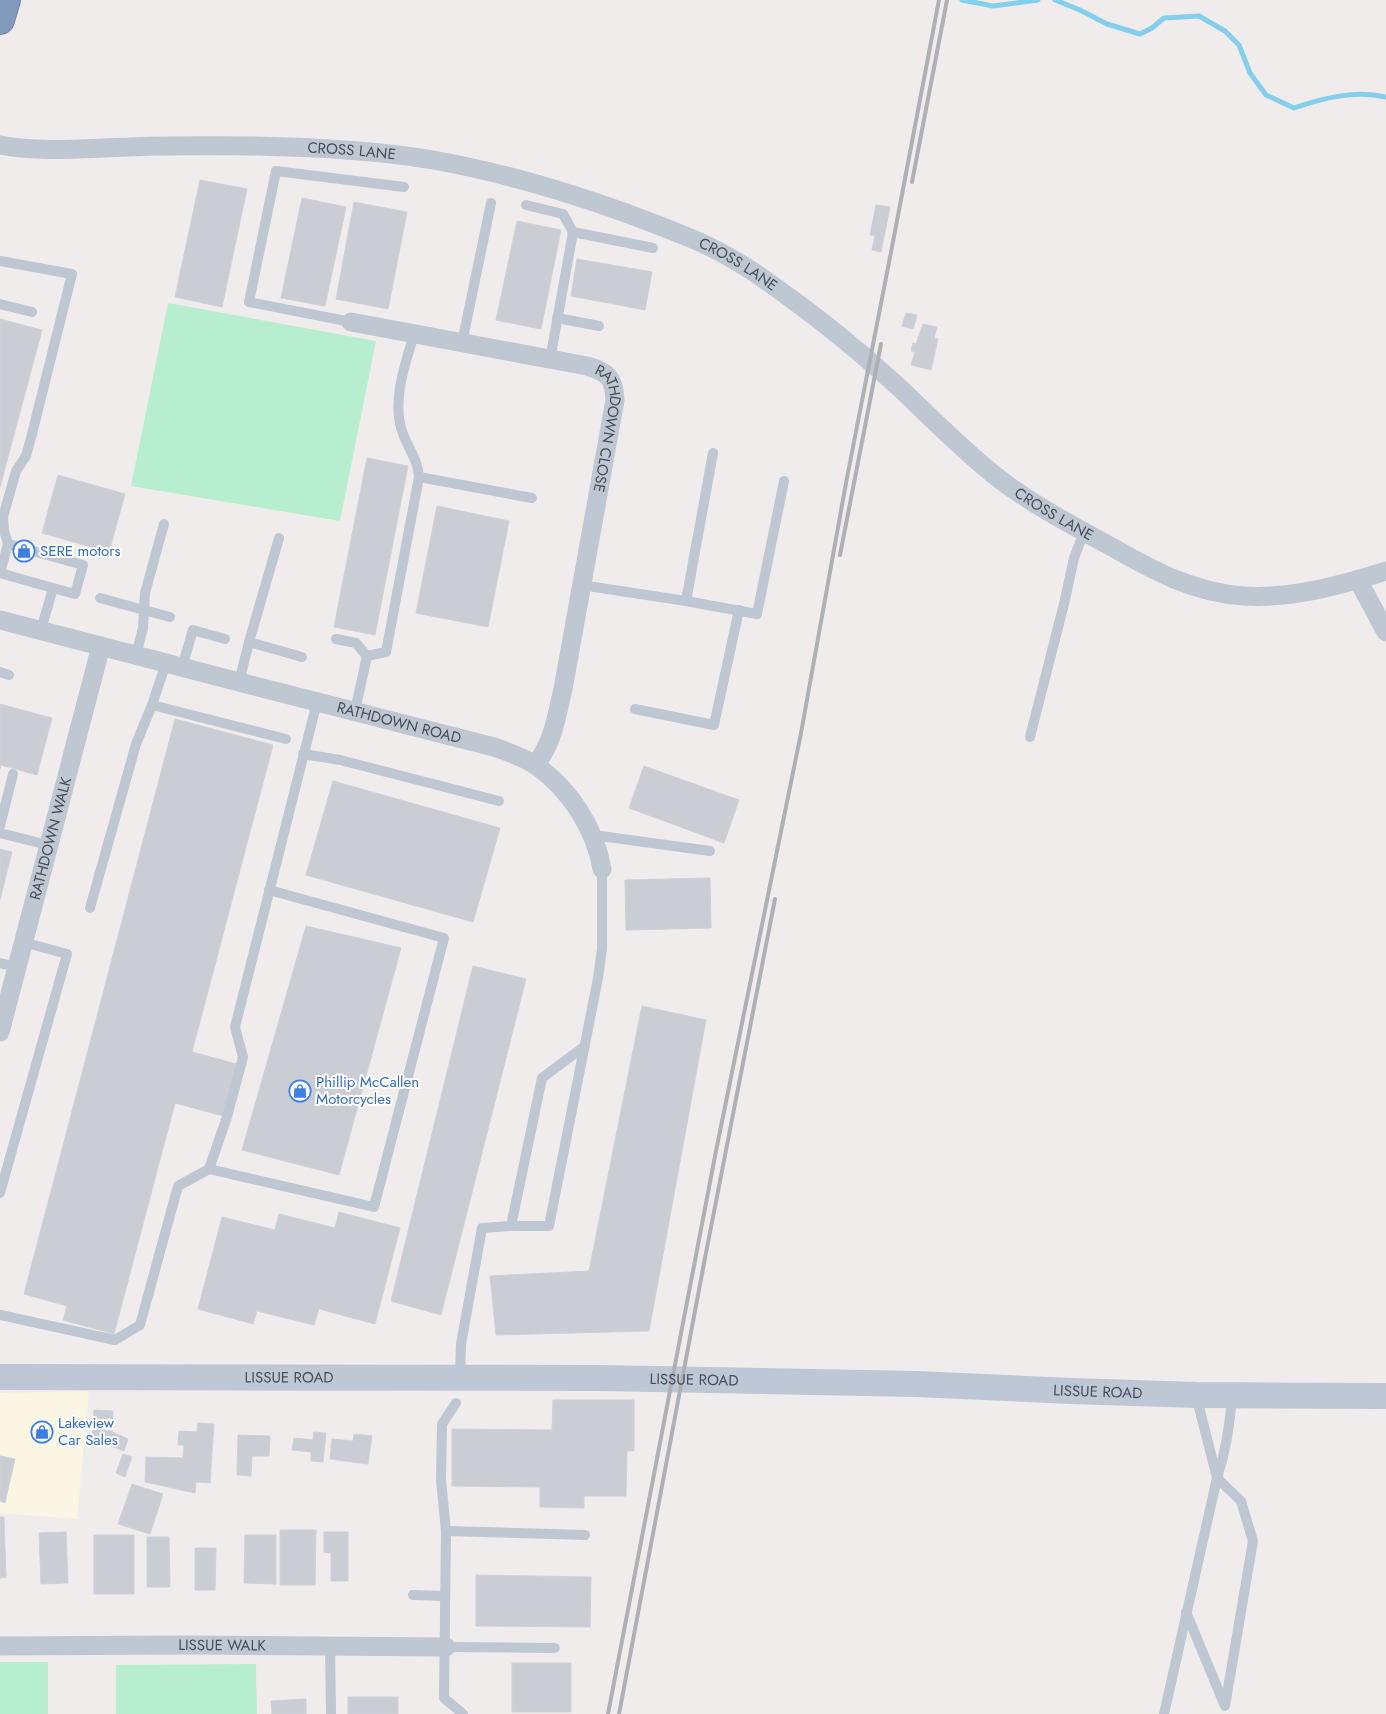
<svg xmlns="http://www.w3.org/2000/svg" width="1386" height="1714" viewBox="0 0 1386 1714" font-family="Jost,sans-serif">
<rect width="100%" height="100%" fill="#efeceb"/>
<path fill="#fbf6e3" d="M 89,1391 L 77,1519 L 0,1513 L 0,1393 Z"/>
<g fill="#b8eed0">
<path d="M 168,303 L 376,341 L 340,521 L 131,486 Z"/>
<rect x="0" y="1662" width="48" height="52"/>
<path d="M 256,1664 L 257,1714 L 116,1714 L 116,1665 Z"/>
</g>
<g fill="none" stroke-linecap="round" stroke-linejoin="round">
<g stroke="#84cfec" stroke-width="5">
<path d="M 962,0 L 993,6 L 1038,0"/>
<path d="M 1055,0 L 1080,10 L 1107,24 L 1140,34 L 1152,28 L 1164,18 L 1199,16 L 1225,31 L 1239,45 L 1250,73 L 1266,95 L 1294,108 C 1323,98 1355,90 1386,97"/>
</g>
</g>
<g fill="#cbcdd4" stroke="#cfd1d8">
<path d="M 200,180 L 247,189 L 222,307 L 175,297 Z"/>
<path d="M 302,198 L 346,207 L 325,306 L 281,298 Z"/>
<path d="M 354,202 L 407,212 L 388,309 L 336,299 Z"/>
<path d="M 876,205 L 890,207 L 881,252 L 872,250 L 875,236 L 870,235 Z"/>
<path d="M 517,221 L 561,230 L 541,329 L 496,320 Z"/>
<path d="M 577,259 L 652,272 L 645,310 L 571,296 Z"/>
<path d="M 906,313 L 917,315 L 913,329 L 902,326 Z"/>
<path d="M 0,319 L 42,330 L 0,487 Z"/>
<path d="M 923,324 L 937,327 L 934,338 L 938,339 L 931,370 L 911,365 L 915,352 L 911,351 L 913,343 L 916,344 Z"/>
<path d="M 367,458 L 408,466 L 375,635 L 334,627 Z"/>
<path d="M 58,475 L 125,494 L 109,552 L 42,533 Z"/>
<path d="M 437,506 L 509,521 L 488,627 L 416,613 Z"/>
<path d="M 0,704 L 52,718 L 37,775 L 1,765 L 0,769 Z"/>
<path d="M 175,719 L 273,745 L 192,1052 L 240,1065 L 227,1117 L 175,1103 L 114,1334 L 63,1320 L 67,1306 L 24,1294 Z"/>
<path d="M 644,766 L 739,800 L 724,843 L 629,808 Z"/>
<path d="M 333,781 L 500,828 L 473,922 L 306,875 Z"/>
<path d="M 0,849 L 12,852 L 0,900 Z"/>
<path d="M 710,878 L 711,928 L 626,930 L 625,880 Z"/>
<path d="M 306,926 L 401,948 L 339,1175 L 242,1150 Z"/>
<path d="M 473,966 L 526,979 L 441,1315 L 391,1301 Z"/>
<path d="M 642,1006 L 706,1020 L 649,1331 L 496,1335 L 490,1276 L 589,1271 Z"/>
<path d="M 339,1212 L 400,1228 L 375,1324 L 319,1309 L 314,1325 L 257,1311 L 253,1324 L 198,1309 L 222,1217 L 275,1230 L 279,1214 L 335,1228 Z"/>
<path d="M 553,1400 L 634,1400 L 634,1451 L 627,1451 L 626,1496 L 584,1496 L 584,1508 L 540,1507 L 540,1487 L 452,1486 L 452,1429 L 552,1430 Z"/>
<path d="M 94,1410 L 113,1411 L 112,1432 L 128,1439 L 124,1451 L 108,1445 L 92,1444 Z"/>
<path d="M 198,1423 L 214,1424 L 210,1483 L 196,1482 L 195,1493 L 145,1482 L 146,1457 L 183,1458 L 184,1445 L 178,1445 L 179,1431 L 197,1432 Z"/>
<path d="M 314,1432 L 326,1433 L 323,1462 L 311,1461 L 311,1452 L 292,1450 L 294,1438 L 313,1440 Z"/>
<path d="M 354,1434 L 372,1436 L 368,1464 L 330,1459 L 332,1439 L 353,1441 Z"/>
<path d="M 238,1435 L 270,1436 L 269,1456 L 252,1456 L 251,1476 L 237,1475 Z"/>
<path d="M 123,1454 L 132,1457 L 125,1477 L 116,1473 Z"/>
<path d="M 0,1456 L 15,1459 L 5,1503 L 0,1501 Z"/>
<path d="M 132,1484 L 163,1494 L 150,1534 L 118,1524 Z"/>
<path d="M 0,1517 L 4,1517 L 6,1577 L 0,1578 Z"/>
<path d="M 280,1530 L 316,1530 L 315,1585 L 280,1585 Z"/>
<path d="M 66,1532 L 68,1583 L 41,1584 L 39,1533 Z"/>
<path d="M 324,1532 L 348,1532 L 348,1581 L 331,1581 L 331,1553 L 324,1552 Z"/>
<rect x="94" y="1535" width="40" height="59"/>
<path d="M 245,1535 L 276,1535 L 276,1584 L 244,1583 Z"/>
<path d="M 147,1537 L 169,1537 L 170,1587 L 147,1587 Z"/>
<path d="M 195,1548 L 216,1548 L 215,1590 L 195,1590 Z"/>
<path d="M 476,1575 L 591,1577 L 590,1627 L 476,1626 Z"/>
<rect x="512" y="1663" width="59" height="49"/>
<rect x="348" y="1697" width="50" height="17"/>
<path d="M 306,1699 L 306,1714 L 272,1714 L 271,1701 Z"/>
</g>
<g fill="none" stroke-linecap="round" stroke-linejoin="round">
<g stroke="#6d85a8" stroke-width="30">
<path id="highway" d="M 0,20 L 6,0"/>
</g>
<g stroke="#bec7d2" stroke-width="10">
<path d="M 526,205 L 563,214 L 573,232"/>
<path d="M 0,261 L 72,274 L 31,438 L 26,456 L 16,471 L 3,517 L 4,530 L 8,544"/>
<path d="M 0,304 L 32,312"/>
<path d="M 557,318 L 599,326"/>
<path d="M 351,322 L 249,302 L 276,171 L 404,187"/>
<path d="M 462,343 L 491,203"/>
<path d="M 550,360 L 573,232 L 653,248"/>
<path d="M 419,477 L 532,498"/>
<path d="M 581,585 L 686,601 L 757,614 L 784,481"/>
<path d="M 100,598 L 170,617"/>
<path d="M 686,601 L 713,453"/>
<path d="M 41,630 L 53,588 L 0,573 L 8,544 L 83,565 L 75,594 L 53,588"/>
<path d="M 336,639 L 356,643 L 367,656"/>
<path d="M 249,642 L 279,538"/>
<path d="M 136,655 L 143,628 L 145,593 L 164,524"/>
<path d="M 182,667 L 193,630 L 225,639"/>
<path d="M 0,672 L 9,675"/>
<path d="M 239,682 L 249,642 L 302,657"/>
<path d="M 152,705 L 166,663"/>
<path d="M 635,709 L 714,725 L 739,610"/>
<path d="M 355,711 L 367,656 L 386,652 L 419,477 C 418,461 409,449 403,434 C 391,403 405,364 414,335"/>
<path d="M 1030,737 L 1064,604 L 1074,558 L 1084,532"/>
<path d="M 303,754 L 340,760 L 499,801"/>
<path d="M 0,826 L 13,774"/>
<path d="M 0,833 L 48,845"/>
<path d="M 593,835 L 710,851"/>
<path d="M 269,890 L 444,938 L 374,1207 L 209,1169 L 227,1117 L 243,1057 L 235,1027 L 317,702"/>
<path d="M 90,908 L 136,744 L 152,705 L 286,739"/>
<path d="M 0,963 L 17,967"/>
<path d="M 585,1046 L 542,1078 L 511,1226 L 549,1226 L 598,978 L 602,949 L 602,869"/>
<path d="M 0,1193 L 67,954 L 23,942"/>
<path d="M 0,1315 L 115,1340 L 140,1325 L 178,1186 L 209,1169"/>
<path d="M 460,1376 L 461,1344 L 482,1228 L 511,1226"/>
<path d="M 1198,1396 L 1199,1407 L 1217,1478 C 1226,1451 1230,1425 1232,1396"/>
<path d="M 456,1403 L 442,1424 L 441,1480 L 446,1531 L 444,1698 L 463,1714"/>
<path d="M 446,1531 L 585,1535"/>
<path d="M 413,1595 L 445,1596"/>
<path d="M 1186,1612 L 1225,1706 L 1253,1541 L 1241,1501 L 1217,1478"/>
<path d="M 330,1646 L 331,1714"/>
<path d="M 446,1647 L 555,1648"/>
<path d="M 1164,1714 L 1217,1478"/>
</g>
<g stroke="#bec7d2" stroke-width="19">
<path id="s1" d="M 0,145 C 43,153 86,148 129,147 C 170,145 210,146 251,146 C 311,147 374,150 433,160 C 523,176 611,205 695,240 C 728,254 757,273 786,295 C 828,325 866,357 904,392 C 933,420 962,449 993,474 C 1029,503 1070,524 1110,546 C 1152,570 1194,593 1244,596 C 1292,599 1341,585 1386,571"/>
<path id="s2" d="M 351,322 L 587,366 C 608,372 614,378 615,400 L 563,689 C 557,714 553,744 535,765"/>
<path d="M 1358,580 L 1386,632"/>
<path id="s3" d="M 0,620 L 239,682 L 494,747 C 508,752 524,757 537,766 C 570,790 595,828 602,869"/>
<path id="s4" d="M 0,1032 L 101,646"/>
<path id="s5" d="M 0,1646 L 178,1645 L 446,1647"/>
</g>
<path stroke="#bdc7d5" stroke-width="26" id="s6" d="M 0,1377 L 599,1378 L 917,1384 L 1071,1391 L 1198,1395 L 1386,1396"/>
<use href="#highway" stroke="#829abc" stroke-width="28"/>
<g stroke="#aeb0b6" stroke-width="4">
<path d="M 912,182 L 947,0"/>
<path d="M 840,555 L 881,344"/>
<path d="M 608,1714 L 716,1151 L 801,733 L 846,483 L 892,247 L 939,0"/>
<path d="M 619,1714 L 705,1258 L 775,899"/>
</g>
</g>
<defs>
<g id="shop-ring" transform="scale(1.125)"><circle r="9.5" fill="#fff" stroke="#3f7fe0" stroke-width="1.5"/><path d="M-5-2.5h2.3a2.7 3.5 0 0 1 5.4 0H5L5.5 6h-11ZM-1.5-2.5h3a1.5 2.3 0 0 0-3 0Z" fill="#3f7fe0"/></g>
</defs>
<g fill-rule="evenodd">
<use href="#shop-ring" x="24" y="551"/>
<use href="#shop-ring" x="300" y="1091"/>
<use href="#shop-ring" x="42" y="1432"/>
</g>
<g text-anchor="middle" stroke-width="4" stroke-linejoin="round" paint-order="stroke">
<g font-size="15" fill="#444e59" stroke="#fff">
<text dy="5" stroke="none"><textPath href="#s1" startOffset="352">CROSS LANE</textPath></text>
<text dy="5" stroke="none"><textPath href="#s1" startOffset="758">CROSS LANE</textPath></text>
<text dy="5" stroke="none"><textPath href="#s2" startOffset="316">RATHDOWN CLOSE</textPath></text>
<text dy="5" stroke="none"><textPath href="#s1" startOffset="1162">CROSS LANE</textPath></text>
<text dy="5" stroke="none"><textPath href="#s3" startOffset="412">RATHDOWN ROAD</textPath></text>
<text dy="5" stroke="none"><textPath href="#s4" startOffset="200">RATHDOWN WALK</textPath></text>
<text dy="5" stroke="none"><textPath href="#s6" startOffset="289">LISSUE ROAD</textPath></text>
<text dy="5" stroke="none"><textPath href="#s6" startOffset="694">LISSUE ROAD</textPath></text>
<text dy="5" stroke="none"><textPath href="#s6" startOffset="1098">LISSUE ROAD</textPath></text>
<text dy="5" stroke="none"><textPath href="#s5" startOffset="222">LISSUE WALK</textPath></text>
</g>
<g font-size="15" fill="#366cbe" stroke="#fff" text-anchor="start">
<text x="40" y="556">SERE motors</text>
<text x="316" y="1087">Phillip McCallen<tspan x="316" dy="17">Motorcycles</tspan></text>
<text x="58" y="1428">Lakeview<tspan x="58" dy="17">Car Sales</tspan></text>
</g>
</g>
</svg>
